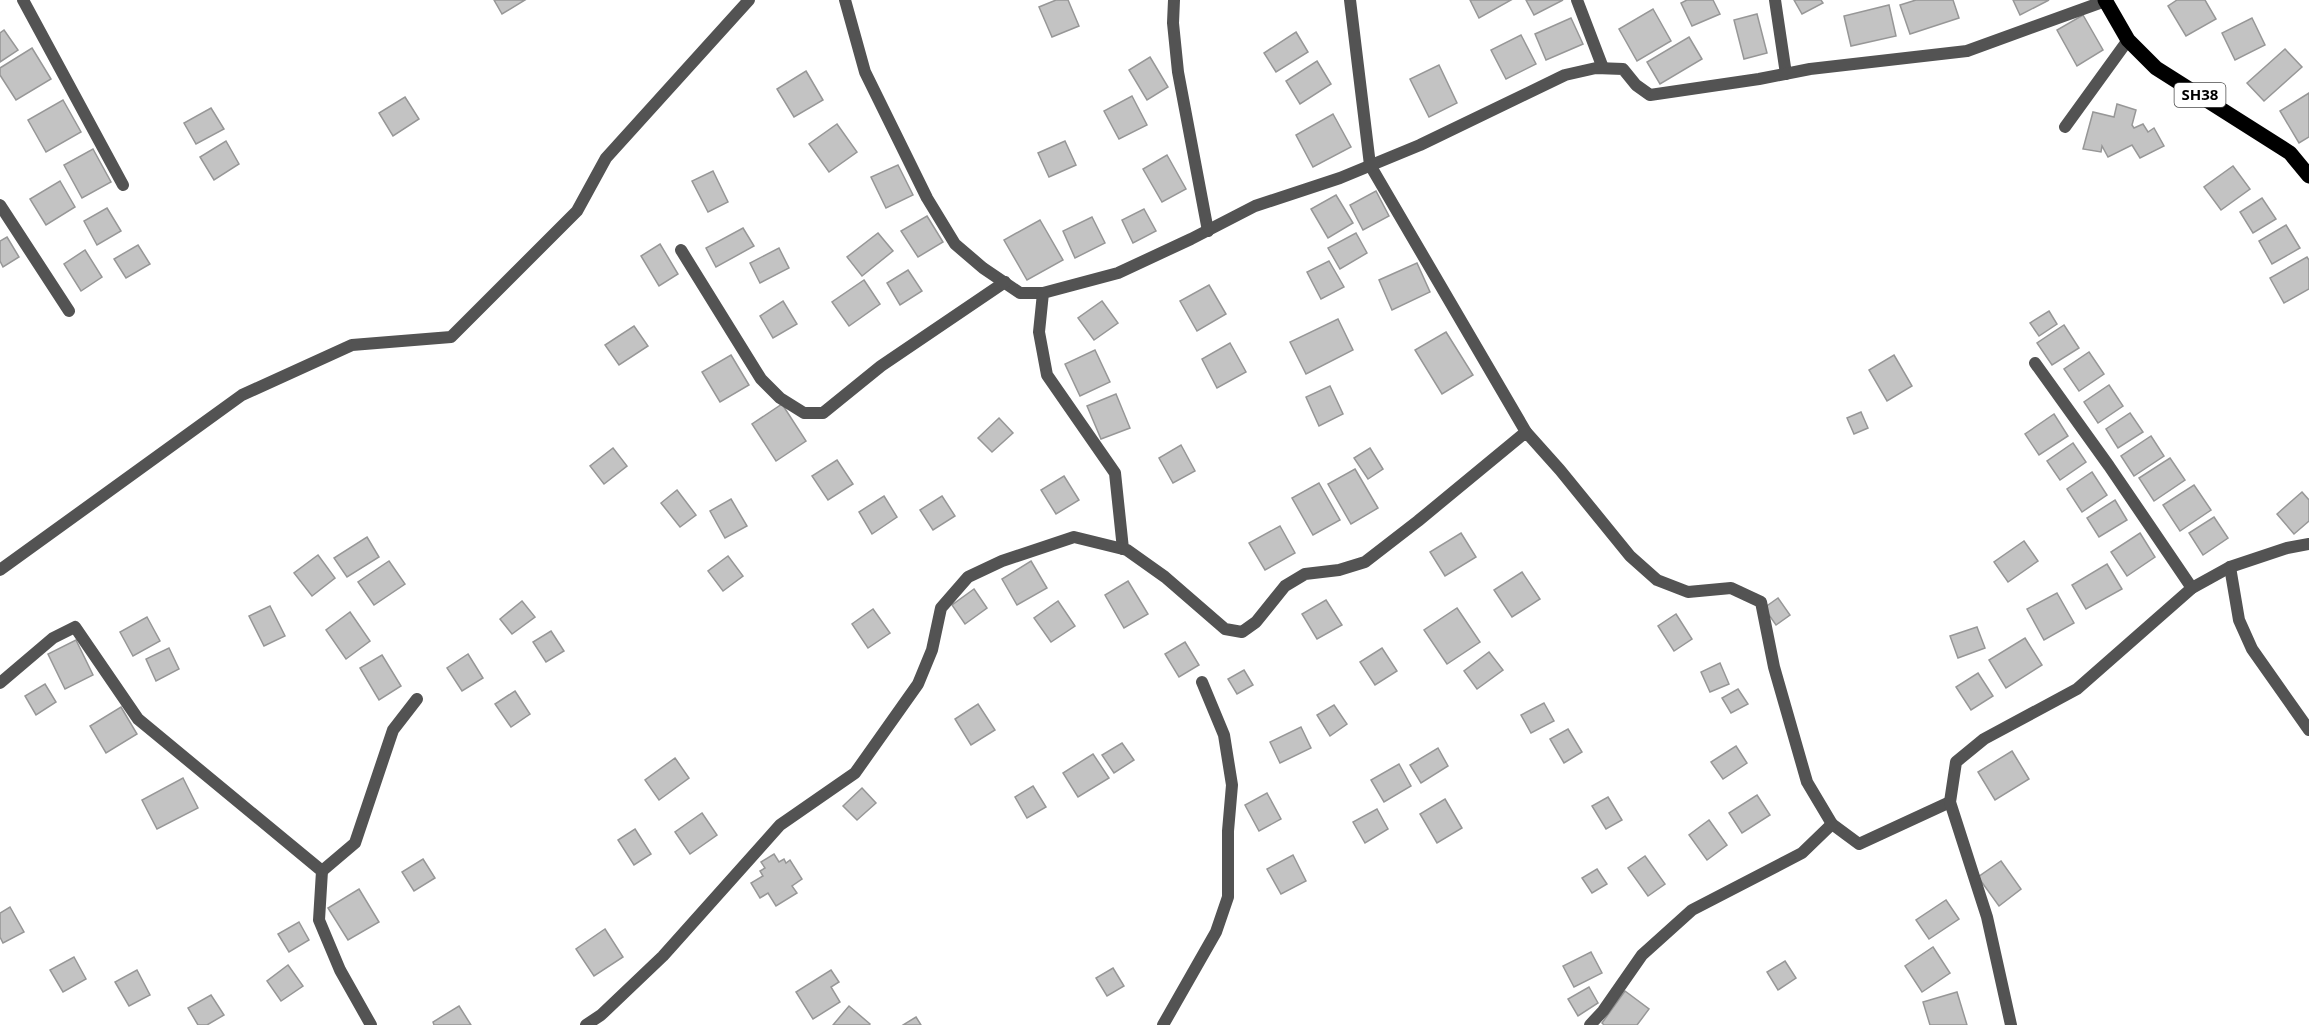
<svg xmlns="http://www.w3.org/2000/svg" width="2309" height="1025" viewBox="0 0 2309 1025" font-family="'Open Sans',sans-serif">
<rect width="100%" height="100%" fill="#fff"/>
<g fill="#c3c3c3" stroke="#979797" stroke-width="1.5">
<path d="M 494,0 L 525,0 L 502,14 Z"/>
<path d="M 1056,0 L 1068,0 L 1079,26 L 1052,37 L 1039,7 Z"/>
<path d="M 1470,0 L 1511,0 L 1479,18 Z"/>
<path d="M 1526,0 L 1563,0 L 1534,15 Z"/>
<path d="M 1687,0 L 1713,0 L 1720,14 L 1692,26 L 1681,3 Z"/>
<path d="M 1794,0 L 1821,0 L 1823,3 L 1802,14 Z"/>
<path d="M 1916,0 L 1953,0 L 1959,18 L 1910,34 L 1900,5 Z"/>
<path d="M 2013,0 L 2049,0 L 2020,15 Z"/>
<path d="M 2177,0 L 2205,0 L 2216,19 L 2186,36 L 2168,6 Z"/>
<path d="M 1889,5 L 1896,36 L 1851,46 L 1844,16 Z"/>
<path d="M 1653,9 L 1671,41 L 1637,61 L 1619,29 Z"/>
<path d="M 1757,14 L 1767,53 L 1744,59 L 1734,20 Z"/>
<path d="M 2083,15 L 2103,50 L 2077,66 L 2057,30 Z"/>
<path d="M 1571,18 L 1583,44 L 1546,60 L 1535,34 Z"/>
<path d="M 2252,18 L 2265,45 L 2235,60 L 2222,33 Z"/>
<path d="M 4,30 L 18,50 L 0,62 L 0,33 Z"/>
<path d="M 1296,32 L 1308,52 L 1276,72 L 1264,53 Z"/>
<path d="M 1521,35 L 1536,64 L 1506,79 L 1491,50 Z"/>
<path d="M 1689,37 L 1702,59 L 1660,84 L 1647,62 Z"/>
<path d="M 32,48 L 51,79 L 16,100 L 0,75 L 0,68 Z"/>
<path d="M 2285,49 L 2302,67 L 2264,101 L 2247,83 Z"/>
<path d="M 1150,57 L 1168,87 L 1147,100 L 1129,70 Z"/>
<path d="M 1317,61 L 1331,84 L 1300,104 L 1286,81 Z"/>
<path d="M 1439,65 L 1457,103 L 1429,117 L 1410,79 Z"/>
<path d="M 806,71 L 823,100 L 794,117 L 777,89 Z"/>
<path d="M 2309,93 L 2309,137 L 2299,143 L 2280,111 Z"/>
<path d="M 1132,96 L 1147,125 L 1119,139 L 1104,111 Z"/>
<path d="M 405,97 L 419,119 L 393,136 L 379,113 Z"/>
<path d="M 63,100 L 81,132 L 46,152 L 28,120 Z"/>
<path d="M 2117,104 L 2136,110 L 2132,125 L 2134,128 L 2143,124 L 2148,132 L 2154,128 L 2164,146 L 2140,158 L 2132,145 L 2108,157 L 2102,146 L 2101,152 L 2083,149 L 2093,112 L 2114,117 Z"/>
<path d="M 211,108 L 224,129 L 196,144 L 184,123 Z"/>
<path d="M 1333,114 L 1351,147 L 1313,167 L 1296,135 Z"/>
<path d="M 837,124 L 857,152 L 829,172 L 809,144 Z"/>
<path d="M 226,141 L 239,164 L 214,180 L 200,157 Z"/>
<path d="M 1065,141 L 1076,165 L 1049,177 L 1038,153 Z"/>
<path d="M 93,149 L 111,182 L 82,198 L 64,165 Z"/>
<path d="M 1167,155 L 1186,189 L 1162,202 L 1143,169 Z"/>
<path d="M 898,165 L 913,195 L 886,208 L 871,177 Z"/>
<path d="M 2233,166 L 2250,189 L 2221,210 L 2204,187 Z"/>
<path d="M 713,171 L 728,202 L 708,212 L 692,181 Z"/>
<path d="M 60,181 L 75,207 L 46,225 L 30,199 Z"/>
<path d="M 1376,191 L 1389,216 L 1363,230 L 1350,205 Z"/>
<path d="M 1336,195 L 1353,223 L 1328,238 L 1311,209 Z"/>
<path d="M 2262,198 L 2276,219 L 2253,233 L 2240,212 Z"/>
<path d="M 107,208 L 121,231 L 97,245 L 84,221 Z"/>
<path d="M 1144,209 L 1156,231 L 1133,243 L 1122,220 Z"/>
<path d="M 927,216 L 943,242 L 918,257 L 901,231 Z"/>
<path d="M 1092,217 L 1105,243 L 1075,258 L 1063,231 Z"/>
<path d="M 1040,220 L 1063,260 L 1027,280 L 1004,240 Z"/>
<path d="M 2286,225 L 2300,248 L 2272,264 L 2259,241 Z"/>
<path d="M 743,228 L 754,246 L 716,267 L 706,248 Z"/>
<path d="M 878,233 L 893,251 L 862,276 L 847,257 Z"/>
<path d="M 1356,233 L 1367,253 L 1340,269 L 1328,248 Z"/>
<path d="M 7,237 L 19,257 L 3,267 L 0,261 L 0,241 Z"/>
<path d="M 660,244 L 678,274 L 659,286 L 641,256 Z"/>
<path d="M 138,245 L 150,264 L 126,278 L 114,259 Z"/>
<path d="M 779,248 L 789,268 L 760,283 L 750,263 Z"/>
<path d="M 85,250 L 102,277 L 81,291 L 64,264 Z"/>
<path d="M 2307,257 L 2309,260 L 2309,289 L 2284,303 L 2270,278 Z"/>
<path d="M 1329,261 L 1344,287 L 1321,299 L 1307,272 Z"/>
<path d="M 1417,263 L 1430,292 L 1392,310 L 1379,280 Z"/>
<path d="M 908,270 L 922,291 L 900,305 L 887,283 Z"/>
<path d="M 864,280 L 880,304 L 849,326 L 832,302 Z"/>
<path d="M 1209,285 L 1226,314 L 1197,331 L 1180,301 Z"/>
<path d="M 783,301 L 797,324 L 773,338 L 760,316 Z"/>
<path d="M 1102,301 L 1118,323 L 1094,340 L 1078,318 Z"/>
<path d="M 2049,311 L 2057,324 L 2039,336 L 2030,323 Z"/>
<path d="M 1338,319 L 1353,350 L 1306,374 L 1290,342 Z"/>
<path d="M 2064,325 L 2079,348 L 2052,365 L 2037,343 Z"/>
<path d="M 634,326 L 648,346 L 619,365 L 605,345 Z"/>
<path d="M 1446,332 L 1473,375 L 1442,394 L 1415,350 Z"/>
<path d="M 1230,343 L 1246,372 L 1217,388 L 1202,359 Z"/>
<path d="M 1095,350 L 1110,382 L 1080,396 L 1065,364 Z"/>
<path d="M 2089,352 L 2104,374 L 2079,391 L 2064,369 Z"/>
<path d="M 731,355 L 749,385 L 720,402 L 702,372 Z"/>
<path d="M 1894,355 L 1912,386 L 1887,401 L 1869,370 Z"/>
<path d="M 2109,385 L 2123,406 L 2098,423 L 2084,402 Z"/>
<path d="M 1330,386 L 1343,414 L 1319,426 L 1306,397 Z"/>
<path d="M 1116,394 L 1130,428 L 1101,439 L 1087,406 Z"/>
<path d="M 782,404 L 806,441 L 776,461 L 752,424 Z"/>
<path d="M 1861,412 L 1868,428 L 1854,434 L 1847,418 Z"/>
<path d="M 2130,413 L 2143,432 L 2118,448 L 2106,429 Z"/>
<path d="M 2054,414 L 2068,436 L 2039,455 L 2025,434 Z"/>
<path d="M 999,418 L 1013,433 L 992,452 L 978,438 Z"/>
<path d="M 2151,436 L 2164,456 L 2134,476 L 2121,456 Z"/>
<path d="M 2073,443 L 2086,462 L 2060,480 L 2047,461 Z"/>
<path d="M 1181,445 L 1195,471 L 1173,483 L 1159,458 Z"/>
<path d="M 613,448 L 627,466 L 604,484 L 590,466 Z"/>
<path d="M 1370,448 L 1383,469 L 1368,479 L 1354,458 Z"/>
<path d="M 2170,458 L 2185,480 L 2154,501 L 2139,478 Z"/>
<path d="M 837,460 L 853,484 L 828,500 L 812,476 Z"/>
<path d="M 1355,469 L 1378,508 L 1351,524 L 1328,484 Z"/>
<path d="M 2092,472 L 2107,495 L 2082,512 L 2067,489 Z"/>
<path d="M 1064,476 L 1079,500 L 1056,514 L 1041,490 Z"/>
<path d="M 1319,483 L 1340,520 L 1313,535 L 1292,498 Z"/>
<path d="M 2194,485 L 2211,510 L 2180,531 L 2163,505 Z"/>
<path d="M 677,490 L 696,515 L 680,527 L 661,503 Z"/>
<path d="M 2302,492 L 2309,500 L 2309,521 L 2294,534 L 2277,514 Z"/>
<path d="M 884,496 L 897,517 L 872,534 L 859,512 Z"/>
<path d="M 942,496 L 955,516 L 933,530 L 920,510 Z"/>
<path d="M 731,499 L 747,526 L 725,538 L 710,511 Z"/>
<path d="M 2115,500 L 2127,520 L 2099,537 L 2087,518 Z"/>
<path d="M 2214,517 L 2228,538 L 2203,555 L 2189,533 Z"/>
<path d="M 1280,526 L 1295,553 L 1265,570 L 1249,543 Z"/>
<path d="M 1461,533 L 1476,557 L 1445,576 L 1430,552 Z"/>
<path d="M 2140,533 L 2155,557 L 2127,576 L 2111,552 Z"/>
<path d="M 367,537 L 379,557 L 347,577 L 334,558 Z"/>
<path d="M 2024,541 L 2038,561 L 2008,582 L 1994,562 Z"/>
<path d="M 318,555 L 335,578 L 312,596 L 294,573 Z"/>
<path d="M 728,556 L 743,576 L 723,591 L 708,571 Z"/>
<path d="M 389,561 L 405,584 L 374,605 L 358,582 Z"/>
<path d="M 1031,561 L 1047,588 L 1017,605 L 1002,579 Z"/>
<path d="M 2107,564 L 2122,589 L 2086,609 L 2072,585 Z"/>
<path d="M 1522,572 L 1540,599 L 1512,617 L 1494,590 Z"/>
<path d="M 1128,581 L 1148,614 L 1124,628 L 1105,595 Z"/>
<path d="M 974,589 L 987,608 L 965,624 L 952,605 Z"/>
<path d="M 2057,593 L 2074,623 L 2044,640 L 2027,609 Z"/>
<path d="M 1778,598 L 1790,615 L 1776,625 L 1764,608 Z"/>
<path d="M 1326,600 L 1342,625 L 1317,639 L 1302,614 Z"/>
<path d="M 522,601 L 535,617 L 512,634 L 500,619 Z"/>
<path d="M 1058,601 L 1075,626 L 1051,642 L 1034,618 Z"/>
<path d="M 270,606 L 285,636 L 264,646 L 249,616 Z"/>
<path d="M 1457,608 L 1480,642 L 1447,664 L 1424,630 Z"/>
<path d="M 873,609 L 890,633 L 868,648 L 852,624 Z"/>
<path d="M 350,612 L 370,641 L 346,659 L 326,630 Z"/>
<path d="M 1676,614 L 1692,639 L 1674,651 L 1658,626 Z"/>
<path d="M 147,617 L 160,641 L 133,656 L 120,632 Z"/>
<path d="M 1977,627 L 1985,648 L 1958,658 L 1950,636 Z"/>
<path d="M 551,631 L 564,651 L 546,662 L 533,642 Z"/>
<path d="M 2025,638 L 2042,665 L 2006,688 L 1989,660 Z"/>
<path d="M 76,640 L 93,675 L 65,689 L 48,654 Z"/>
<path d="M 1185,642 L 1199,665 L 1179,677 L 1165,654 Z"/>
<path d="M 169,648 L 179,669 L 156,681 L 146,659 Z"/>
<path d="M 1382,648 L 1397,671 L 1375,685 L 1360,662 Z"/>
<path d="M 1489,652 L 1503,670 L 1477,689 L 1464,671 Z"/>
<path d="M 468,654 L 483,678 L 462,691 L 447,668 Z"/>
<path d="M 382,655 L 401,686 L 379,700 L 360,668 Z"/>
<path d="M 1720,663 L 1729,684 L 1710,692 L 1701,672 Z"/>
<path d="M 1244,670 L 1253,685 L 1237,694 L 1228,679 Z"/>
<path d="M 1978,673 L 1993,696 L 1971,710 L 1956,687 Z"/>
<path d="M 45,684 L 56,702 L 36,715 L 25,696 Z"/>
<path d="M 1738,689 L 1748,704 L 1731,713 L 1722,698 Z"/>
<path d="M 515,691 L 530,714 L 511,727 L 495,704 Z"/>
<path d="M 1544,703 L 1554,721 L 1531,733 L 1521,715 Z"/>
<path d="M 978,704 L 995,730 L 971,745 L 955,719 Z"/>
<path d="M 1334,705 L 1347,724 L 1330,736 L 1317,715 Z"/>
<path d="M 121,707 L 137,734 L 106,753 L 90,726 Z"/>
<path d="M 1301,727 L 1311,748 L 1280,763 L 1270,742 Z"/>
<path d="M 1568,729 L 1582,752 L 1564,763 L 1550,739 Z"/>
<path d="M 1122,743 L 1134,760 L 1114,773 L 1102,755 Z"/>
<path d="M 1736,746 L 1747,763 L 1723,779 L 1711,762 Z"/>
<path d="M 1438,748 L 1448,766 L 1421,783 L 1410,765 Z"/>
<path d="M 2012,751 L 2029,779 L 1995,800 L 1978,772 Z"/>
<path d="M 1093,754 L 1109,778 L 1078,797 L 1063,773 Z"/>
<path d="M 675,758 L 689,778 L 659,800 L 645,780 Z"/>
<path d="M 1399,764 L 1411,786 L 1384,802 L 1371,780 Z"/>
<path d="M 183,778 L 198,808 L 157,829 L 142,800 Z"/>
<path d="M 1033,786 L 1046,807 L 1027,818 L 1015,797 Z"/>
<path d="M 862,788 L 876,803 L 857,820 L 843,806 Z"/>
<path d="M 1267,793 L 1281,819 L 1259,831 L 1245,805 Z"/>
<path d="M 1757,795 L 1770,815 L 1742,833 L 1729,813 Z"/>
<path d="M 1608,797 L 1622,820 L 1606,829 L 1592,806 Z"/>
<path d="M 1445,799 L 1462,828 L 1437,843 L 1420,814 Z"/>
<path d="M 1377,809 L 1388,829 L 1365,843 L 1353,822 Z"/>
<path d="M 702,813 L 717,835 L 690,854 L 675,832 Z"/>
<path d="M 1709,820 L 1727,845 L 1707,860 L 1689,835 Z"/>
<path d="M 635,829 L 651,854 L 634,865 L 618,840 Z"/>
<path d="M 774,854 L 779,862 L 784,859 L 786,863 L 790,860 L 802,879 L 792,886 L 797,893 L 776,906 L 768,893 L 760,898 L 751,883 L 763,876 L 760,871 L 765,868 L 761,862 Z"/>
<path d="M 1293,855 L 1306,881 L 1281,894 L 1267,869 Z"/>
<path d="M 1645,856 L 1665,884 L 1648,896 L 1628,868 Z"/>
<path d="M 423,859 L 435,878 L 414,891 L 402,872 Z"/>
<path d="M 2001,861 L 2021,889 L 1999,906 L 1978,877 Z"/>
<path d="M 1597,869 L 1607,884 L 1592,893 L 1582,878 Z"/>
<path d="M 359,889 L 379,922 L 348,940 L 328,908 Z"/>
<path d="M 1946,900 L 1959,919 L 1929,939 L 1916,920 Z"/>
<path d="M 10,907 L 24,932 L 3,943 L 0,937 L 0,913 Z"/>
<path d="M 299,922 L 309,940 L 289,952 L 278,934 Z"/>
<path d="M 605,929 L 623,957 L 594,976 L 576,949 Z"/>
<path d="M 1933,947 L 1950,973 L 1922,992 L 1905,966 Z"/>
<path d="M 1591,952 L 1602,973 L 1574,987 L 1563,966 Z"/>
<path d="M 74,957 L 86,979 L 63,992 L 50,970 Z"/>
<path d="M 1785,961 L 1796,978 L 1778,990 L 1767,972 Z"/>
<path d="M 288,965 L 303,986 L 281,1001 L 267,981 Z"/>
<path d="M 1113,968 L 1124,986 L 1107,996 L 1096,978 Z"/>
<path d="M 137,970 L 150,995 L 129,1006 L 115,982 Z"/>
<path d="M 831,970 L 839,982 L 831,987 L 840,1002 L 813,1019 L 796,992 Z"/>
<path d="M 1589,987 L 1598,1003 L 1578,1016 L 1568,999 Z"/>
<path d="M 1625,991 L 1649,1009 L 1637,1025 L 1604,1025 L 1602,1023 Z"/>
<path d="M 1957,992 L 1967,1025 L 1930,1025 L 1923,1002 Z"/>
<path d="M 211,995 L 224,1015 L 207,1025 L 198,1025 L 188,1008 Z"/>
<path d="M 459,1006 L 471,1025 L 434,1025 L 433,1022 Z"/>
<path d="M 849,1006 L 870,1024 L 869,1025 L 833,1025 Z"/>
<path d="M 916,1017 L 921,1025 L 903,1025 Z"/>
</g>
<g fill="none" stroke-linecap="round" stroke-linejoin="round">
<g stroke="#535353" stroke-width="12">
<path d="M 23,0 L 123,185"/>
<path d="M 845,0 L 865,72 L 927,198 L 955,244 L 983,268 L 1020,293 L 1043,293"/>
<path d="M 1174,0 L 1173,23 L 1178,72 L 1208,231"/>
<path d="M 1350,0 L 1370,165 L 1526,432"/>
<path d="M 1577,0 L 1603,68"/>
<path d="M 1775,0 L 1786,74"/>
<path d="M 2065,127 L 2128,40"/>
<path d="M 0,205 L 69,311"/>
<path d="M 681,250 L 761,379 L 780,398 L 804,413 L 823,413 L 881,366 L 1005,282"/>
<path d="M 2035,363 L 2109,466 L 2192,588"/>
<path d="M 1123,549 L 1115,473 L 1047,375 L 1039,332 L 1043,293 L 1118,273 L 1191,239 L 1255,206 L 1340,178 L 1420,145 L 1565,75 L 1596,68 L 1623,69 L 1636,85 L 1650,95 L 1759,79 L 1810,69 L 1967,51 L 2105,1"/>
<path d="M 2230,567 L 2239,620 L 2252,649 L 2309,730"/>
<path d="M 0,570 L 242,395 L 352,345 L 451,337 L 577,211 L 606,158 L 749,0"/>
<path d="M 0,683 L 53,638 L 75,627 L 138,719 L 322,871 L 319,920 L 340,970 L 371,1025"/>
<path d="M 322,871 L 355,843 L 393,730 L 417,699"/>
<path d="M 586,1025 L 601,1015 L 663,956 L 780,825 L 855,773 L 918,684 L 932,650 L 941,608 L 968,577 L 1002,561 L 1074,537 L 1127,550 L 1165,577 L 1225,629 L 1242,632 L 1256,622 L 1285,586 L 1305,574 L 1339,570 L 1365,562 L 1418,521 L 1526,432 L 1560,470 L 1630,556 L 1657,580 L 1688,592 L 1731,588 L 1761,602 L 1774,667 L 1807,782 L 1832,824 L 1859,844 L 1950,802"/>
<path d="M 1163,1025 L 1216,932 L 1228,897 L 1228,831 L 1232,785 L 1224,735 L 1202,682"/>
<path d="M 1590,1025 L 1603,1011 L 1642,955 L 1692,910 L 1802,853 L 1832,824"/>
<path d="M 2011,1025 L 1987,917 L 1950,802 L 1956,762 L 1984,739 L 2077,689 L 2192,588 L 2230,567 L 2287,548 L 2309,544"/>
</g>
<path stroke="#000" stroke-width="15" d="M 2105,0 L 2128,40 L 2156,68 L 2290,153 L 2309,176"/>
</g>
<g text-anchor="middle" stroke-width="6" stroke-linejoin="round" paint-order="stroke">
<rect fill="#fff" stroke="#4c4c4c" stroke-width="1.5" x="2174.5" y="83" width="51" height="24" rx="4.5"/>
<g font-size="15" font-weight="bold" fill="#000">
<text x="2200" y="100">SH38</text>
</g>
</g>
</svg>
